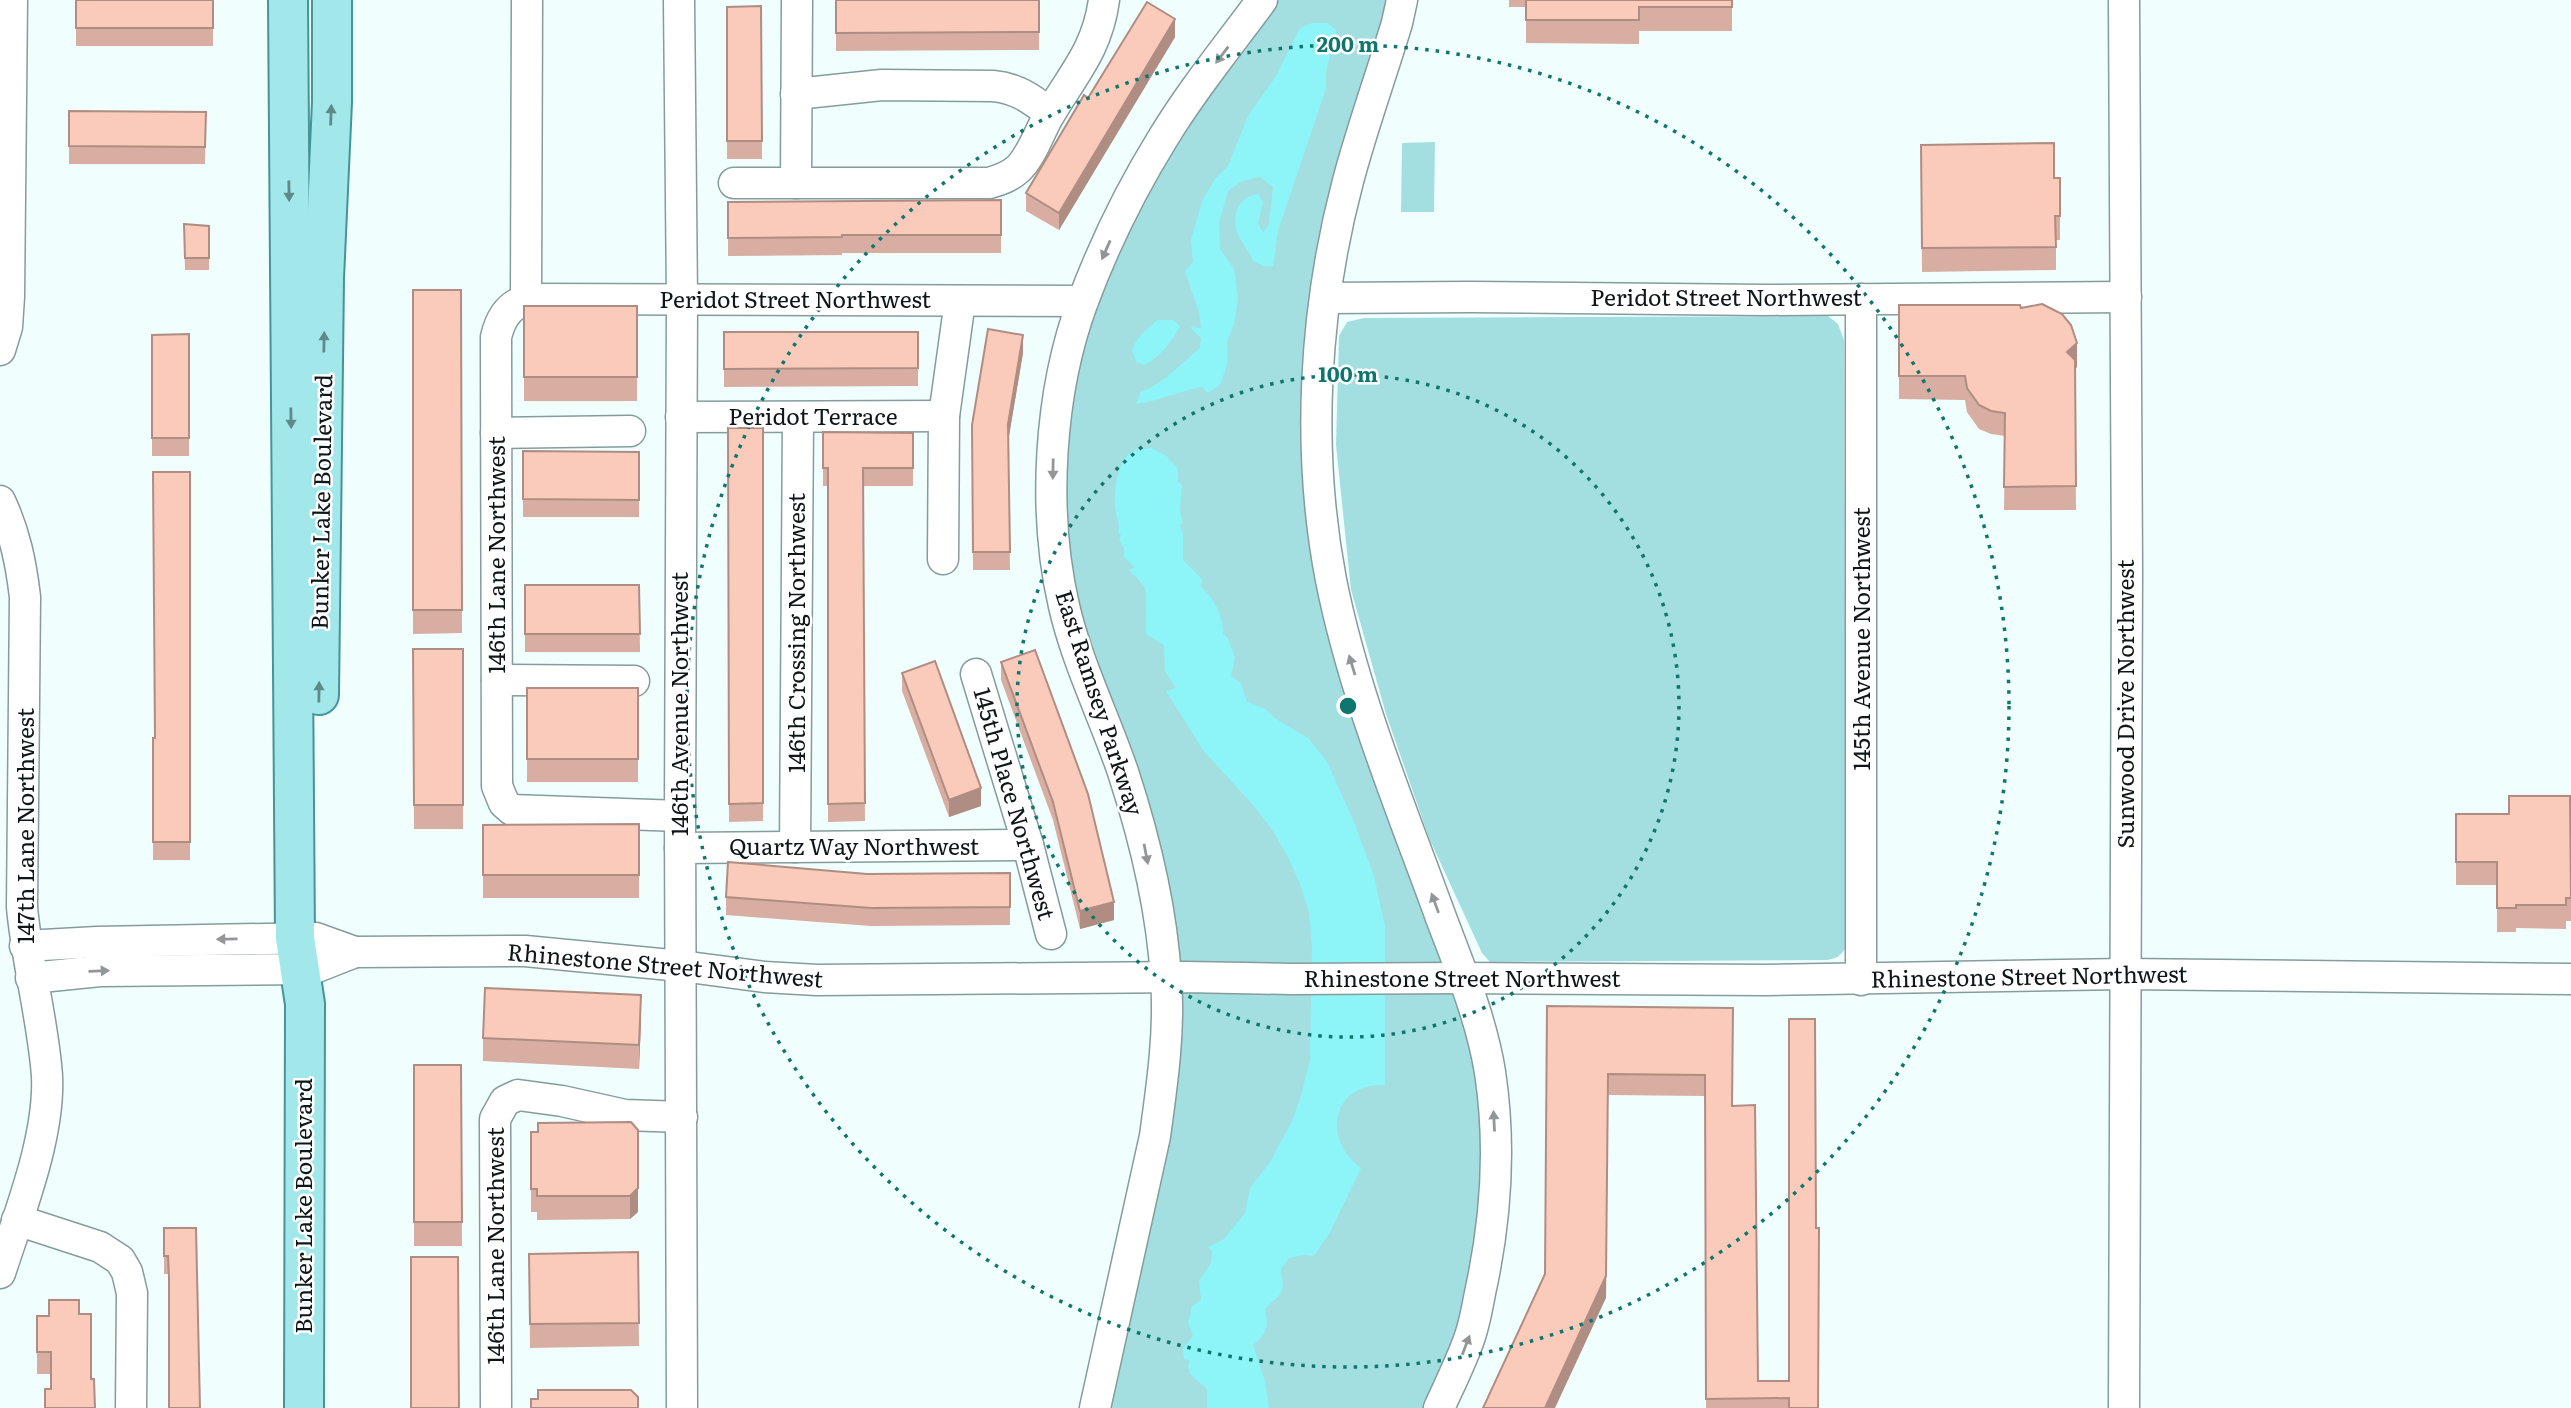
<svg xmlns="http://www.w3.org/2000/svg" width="2571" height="1408" viewBox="0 0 2571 1408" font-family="Literata,serif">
<rect width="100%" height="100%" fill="#f0fefe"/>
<g fill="#a3dfe1">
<path d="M 1273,0 L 1391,0 L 1357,121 L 1314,493 L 1476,1050 L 1487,1162 L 1469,1307 L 1427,1408 L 1107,1408 L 1176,1044 L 1081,625 L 1065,540 L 1065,451 L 1078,351 L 1105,276 L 1178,134 Z"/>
<path d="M 1435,142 L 1434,212 L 1401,212 L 1402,143 Z"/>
<path d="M 1828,316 L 1838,324 L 1844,340 L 1846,947 C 1841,956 1836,959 1826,960 L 1490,962 L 1482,953 L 1429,838 L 1386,714 L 1351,590 L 1336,445 L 1339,336 L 1347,322 L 1364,318 Z"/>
</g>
<g fill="#8df4f8">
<path d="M 1312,23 L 1328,23 L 1336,30 L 1326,72 L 1326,88 L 1278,231 L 1273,266 L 1263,266 L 1253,261 C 1249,250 1239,240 1236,229 C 1232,212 1241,196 1258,194 L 1263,202 L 1258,223 L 1263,233 L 1269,224 L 1273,187 L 1260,177 L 1242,181 L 1228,191 L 1219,223 L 1220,249 L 1234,269 L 1238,298 L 1234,324 L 1227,342 L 1227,365 L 1220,385 L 1208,393 L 1202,387 C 1179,391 1159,401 1136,404 L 1141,392 C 1166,382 1180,364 1200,348 L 1201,338 L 1190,327 L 1201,328 L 1199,312 L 1185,271 L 1193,262 L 1191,239 L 1203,199 L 1215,179 L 1228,166 L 1248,116 L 1276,76 L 1300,28 Z"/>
<path d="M 1157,320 L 1173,320 L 1180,326 C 1172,342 1160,357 1144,365 L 1137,362 L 1132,351 C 1136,336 1146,331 1157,320 Z"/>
<path d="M 1152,448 L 1168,457 L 1169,461 L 1171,461 L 1178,469 L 1178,482 L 1182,485 L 1180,511 L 1183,522 L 1180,526 L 1183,533 L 1183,560 L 1203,580 L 1200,586 C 1214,598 1224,616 1223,634 L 1228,638 L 1235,658 L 1231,676 L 1241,683 L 1247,702 L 1266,709 L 1273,717 L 1309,739 L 1327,762 L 1354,822 L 1374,876 L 1385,926 L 1385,1085 C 1332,1083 1321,1139 1361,1168 L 1330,1232 L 1314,1256 L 1304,1255 L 1289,1258 L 1281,1269 C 1285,1298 1282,1291 1265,1309 C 1269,1325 1267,1335 1253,1345 L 1264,1378 L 1269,1408 L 1207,1408 L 1207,1389 L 1190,1374 L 1188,1365 L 1190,1361 L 1184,1359 L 1183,1348 L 1193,1336 L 1188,1323 L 1192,1306 L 1201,1300 L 1199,1281 L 1211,1263 L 1212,1251 L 1208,1247 L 1224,1239 L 1245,1213 L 1250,1188 L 1270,1162 L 1292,1121 L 1300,1099 L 1310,1060 L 1312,947 L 1309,912 L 1300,884 L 1288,857 L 1271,828 L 1253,805 L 1203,750 L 1166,691 L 1176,688 L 1165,671 L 1164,645 L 1146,634 C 1146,627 1147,591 1145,588 C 1141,581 1134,575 1129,570 L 1134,567 L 1123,556 L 1125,551 L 1119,539 L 1121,535 L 1118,533 C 1121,523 1115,516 1115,506 C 1114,491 1117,463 1130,453 C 1136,449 1145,449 1152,448 Z"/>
</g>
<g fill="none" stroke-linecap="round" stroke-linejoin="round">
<g stroke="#869c9c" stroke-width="33">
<g id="minor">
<path d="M 679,0 L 682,299 L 680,816 L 682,1408"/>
<path d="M 1402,0 L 1397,23 C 1381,76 1362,128 1348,181 C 1314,309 1306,450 1331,580 C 1354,695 1400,805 1440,915 C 1459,966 1481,1017 1490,1072 C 1501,1145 1496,1221 1480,1293 C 1477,1309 1474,1327 1468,1342 C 1460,1364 1449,1386 1439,1408"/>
<path d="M 2124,0 L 2127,570 L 2124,1408"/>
<path d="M 796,94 L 882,85 L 993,86 C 1017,88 1031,99 1050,113"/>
<path d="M 734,183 L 989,183 C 1000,180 1009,177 1018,169 C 1031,157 1039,133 1048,117 C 1072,75 1097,51 1104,0"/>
<path d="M 796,183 L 797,0"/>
<path d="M 1326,298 L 1470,297 L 1765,300 L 2126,297"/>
<path d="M 1861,299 L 1861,980"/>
<path d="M 526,300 L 527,0"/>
<path d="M 0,350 L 7,327 L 9,297 L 12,0"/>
<path d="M 681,417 L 944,416"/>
<path d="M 496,433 L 630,431"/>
<path d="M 0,501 C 15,533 21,563 25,597 L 22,907 C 27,964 43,1020 47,1076 C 50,1137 19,1214 0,1273"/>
<path d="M 943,559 L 944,416 L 960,301"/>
<path d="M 976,674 L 1028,845 L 1051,934"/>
<path d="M 497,680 L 634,681"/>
<path d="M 680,816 L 512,810 L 504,803 L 497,786 L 496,337 C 501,316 511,302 532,299 L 1083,301"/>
<path d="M 795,847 L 798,418"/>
<path d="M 680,848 L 1028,845"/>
<path d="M 25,946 L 97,942 L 316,938 L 355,952 L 525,951 L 681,966 L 764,977 L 817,980 L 1185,977 L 1292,979 L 1462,978 L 1766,980 L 2124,974 L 2571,979"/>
<path d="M 31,978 L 100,971 L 312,969 L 355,952"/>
<path d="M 17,1220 L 100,1247 L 120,1260 L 127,1272 L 132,1293 L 131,1408"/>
<path d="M 496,1408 L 495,1119 L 505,1101 L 518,1095 L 562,1101 L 625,1115 L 682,1117"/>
<path d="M 1095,1408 L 1155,1136 C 1162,1085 1170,1031 1166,979 C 1162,911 1144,836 1123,772 C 1104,716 1077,663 1064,606 C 1042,511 1049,392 1083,301 C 1104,245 1132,188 1163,138 C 1192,90 1229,45 1262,0"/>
</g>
</g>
<g stroke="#469497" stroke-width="42">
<g id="major">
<path d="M 288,0 L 295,938 L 305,1004 L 304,1408"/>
<path d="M 319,695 L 324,278 L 332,102 L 332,0"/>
</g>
</g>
<use href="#minor" stroke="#fff" stroke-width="30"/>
<use href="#major" stroke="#a2e8ea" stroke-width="38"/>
</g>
<g fill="#d7aea1">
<rect x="76" y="0" width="137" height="46"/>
<path d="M 836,0 L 1039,0 L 1039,50 L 836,51 Z"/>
<path d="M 1509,0 L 1732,0 L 1732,31 L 1639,31 L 1639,44 L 1526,43 L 1526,7 L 1509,7 Z"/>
<path d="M 761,6 L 762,159 L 727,159 L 727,7 Z"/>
<path d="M 1175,37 L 1059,230 L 1026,211 L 1026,193 L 1088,98 Z"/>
<path d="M 69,111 L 206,112 L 205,164 L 69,164 Z"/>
<path d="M 1921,145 L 2054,178 L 2060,178 L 2060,240 L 2056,240 L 2056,270 L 1922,272 Z"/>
<path d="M 1001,200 L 1001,253 L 842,253 L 842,255 L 728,256 L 728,202 Z"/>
<path d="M 184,224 L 209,226 L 209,270 L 185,270 Z"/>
<path d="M 413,290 L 461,290 L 462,633 L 413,634 Z"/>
<path d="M 1899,305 L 2077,367 L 2075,368 L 2076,510 L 2004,510 L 2005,436 L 1991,434 L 1979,429 L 1967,412 L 1965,400 L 1899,399 Z"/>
<rect x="524" y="306" width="113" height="95"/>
<path d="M 724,332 L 918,332 L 918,386 L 724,387 Z"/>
<path d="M 189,334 L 189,456 L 152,456 L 152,335 Z"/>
<path d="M 1023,353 L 1008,441 L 1010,570 L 973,570 L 972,425 Z"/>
<path d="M 728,428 L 763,428 L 763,821 L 729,822 Z"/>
<path d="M 823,432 L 913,433 L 913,486 L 863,486 L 865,821 L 828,822 L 828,486 L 823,486 Z"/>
<path d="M 523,451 L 639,452 L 639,517 L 523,517 Z"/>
<path d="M 190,472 L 190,860 L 153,860 L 153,738 L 155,738 Z"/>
<path d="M 525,585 L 639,585 L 640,652 L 525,652 Z"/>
<path d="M 413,649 L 463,649 L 463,829 L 414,829 Z"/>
<path d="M 1001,662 L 1114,920 L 1080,929 L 1053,820 L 1001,680 Z"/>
<path d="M 902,673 L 981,806 L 949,817 L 902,691 Z"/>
<rect x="527" y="688" width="111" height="94"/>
<path d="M 2456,814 L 2571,814 L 2571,921 L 2566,921 L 2566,929 L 2516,928 L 2516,932 L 2497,932 L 2497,885 L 2456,885 Z"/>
<path d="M 639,824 L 639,898 L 483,898 L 483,825 Z"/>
<path d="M 1010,873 L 1010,925 L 871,926 L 726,915 L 726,897 L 867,874 Z"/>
<path d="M 1547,1006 L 1733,1008 L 1732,1106 L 1758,1381 L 1789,1381 L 1816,1228 L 1818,1408 L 1706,1408 L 1705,1096 L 1608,1095 L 1606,1298 L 1545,1274 Z"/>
<path d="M 641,1019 L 639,1069 L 483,1061 L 483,1038 Z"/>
<path d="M 414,1065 L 461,1065 L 462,1246 L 414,1246 Z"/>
<path d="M 631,1122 L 638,1212 L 630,1219 L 537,1220 L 537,1212 L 531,1212 L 531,1132 Z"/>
<path d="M 164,1228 L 196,1228 L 169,1295 L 168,1274 L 164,1274 Z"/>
<path d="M 638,1252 L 639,1346 L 530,1348 L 529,1254 Z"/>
<path d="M 79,1300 L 51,1389 L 51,1374 L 37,1374 L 37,1316 L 49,1316 Z"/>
</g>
<g fill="#af8d83">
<path d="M 1175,19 L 1175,37 L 1059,230 L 1059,213 Z"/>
<path d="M 1023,335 L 1023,353 L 1008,442 L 1008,424 Z"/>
<path d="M 2077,343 L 2077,367 L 2067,376 L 2067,352 Z"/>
<path d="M 981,788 L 981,806 L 949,817 L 949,800 Z"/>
<path d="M 1114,902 L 1114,920 L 1080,929 L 1080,911 Z"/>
<path d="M 641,995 L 641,1019 L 639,1069 L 639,1045 Z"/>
<path d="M 1608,1095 L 1606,1298 L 1555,1408 L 1545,1408 Z"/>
<path d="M 638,1188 L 638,1212 L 630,1219 L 630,1196 Z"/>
</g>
<g fill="#facabb" stroke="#af8d83" stroke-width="2">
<rect x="76" y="0" width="137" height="28"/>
<path d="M 836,0 L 1039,0 L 1039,32 L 836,33 Z"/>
<path d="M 1526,0 L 1732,0 L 1732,7 L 1639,7 L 1639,20 L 1526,20 Z"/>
<path d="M 1147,2 L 1175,19 L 1059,213 L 1026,193 L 1084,95 L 1088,98 Z"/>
<path d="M 761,6 L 762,141 L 727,141 L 727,7 Z"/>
<path d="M 69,111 L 206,112 L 205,147 L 69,146 Z"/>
<path d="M 2054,143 L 2054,178 L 2060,178 L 2060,216 L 2055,216 L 2056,247 L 1922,248 L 1921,145 Z"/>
<path d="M 1001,200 L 1001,235 L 842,235 L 842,237 L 728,238 L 728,202 Z"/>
<path d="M 184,224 L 209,226 L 209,258 L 185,258 Z"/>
<path d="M 413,290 L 461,290 L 462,610 L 413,610 Z"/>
<path d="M 2042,304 L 2062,314 L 2071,325 L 2077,343 L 2067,352 L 2075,360 L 2076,486 L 2004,487 L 2005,413 L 1991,411 L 1979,405 L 1967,388 L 1965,376 L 1899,376 L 1899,305 L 2020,305 L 2021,308 Z"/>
<rect x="524" y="306" width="113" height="71"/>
<path d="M 988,329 L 1023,335 L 1008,424 L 1010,552 L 973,552 L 972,425 Z"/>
<path d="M 724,332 L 918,332 L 918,368 L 724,369 Z"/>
<path d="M 189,334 L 189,438 L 152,438 L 152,335 Z"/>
<path d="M 728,428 L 763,428 L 763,803 L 729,804 Z"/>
<path d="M 823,432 L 913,433 L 913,468 L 863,468 L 865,803 L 828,804 L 828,468 L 823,468 Z"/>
<path d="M 523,451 L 639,452 L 639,500 L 523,499 Z"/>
<path d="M 153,472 L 190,472 L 190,842 L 153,842 L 153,738 L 155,738 Z"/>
<path d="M 525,585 L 639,585 L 640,634 L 525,634 Z"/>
<path d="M 413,649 L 463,649 L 463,805 L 414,805 Z"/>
<path d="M 1035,650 L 1088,794 L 1114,902 L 1080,911 L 1053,802 L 1001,662 Z"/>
<path d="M 935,661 L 981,788 L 949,800 L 902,673 Z"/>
<rect x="527" y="688" width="111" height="71"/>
<path d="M 2509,796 L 2570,796 L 2571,898 L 2566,898 L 2566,905 L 2516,905 L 2516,908 L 2497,908 L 2497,862 L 2456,862 L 2456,814 L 2509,814 Z"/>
<path d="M 639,824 L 639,875 L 483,875 L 483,825 Z"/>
<path d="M 728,862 L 867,874 L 1010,873 L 1010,907 L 871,908 L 726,897 Z"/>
<path d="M 485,988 L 641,995 L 639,1045 L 483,1038 Z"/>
<path d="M 1547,1006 L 1733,1008 L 1732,1106 L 1755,1105 L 1758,1381 L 1789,1381 L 1789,1019 L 1815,1019 L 1816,1228 L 1819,1228 L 1818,1408 L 1789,1408 L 1789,1398 L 1706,1399 L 1705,1075 L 1608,1074 L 1606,1276 L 1545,1408 L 1483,1408 L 1545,1274 Z"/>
<path d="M 414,1065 L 461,1065 L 462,1222 L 414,1222 Z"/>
<path d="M 631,1122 L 638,1130 L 638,1188 L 630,1196 L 537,1196 L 537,1189 L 531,1189 L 531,1132 L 538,1132 L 538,1123 Z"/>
<path d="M 164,1228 L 196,1228 L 200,1408 L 169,1408 L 169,1277 L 168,1256 L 164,1256 Z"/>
<path d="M 638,1252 L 639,1323 L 530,1324 L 529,1254 Z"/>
<path d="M 411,1257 L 458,1257 L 459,1408 L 411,1408 Z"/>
<path d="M 49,1300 L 79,1300 L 79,1314 L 91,1314 L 91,1379 L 94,1379 L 95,1408 L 45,1408 L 45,1389 L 51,1389 L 51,1352 L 37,1352 L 37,1316 L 49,1316 Z"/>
<path d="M 538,1390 L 631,1390 L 638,1397 L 638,1408 L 531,1408 L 531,1399 L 538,1399 Z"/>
</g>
<defs><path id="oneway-solid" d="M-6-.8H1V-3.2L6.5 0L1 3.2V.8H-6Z" transform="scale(1.75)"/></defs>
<g fill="#939697">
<use href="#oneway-solid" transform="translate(1222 55) rotate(127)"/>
<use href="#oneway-solid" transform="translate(1106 250) rotate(114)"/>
<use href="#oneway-solid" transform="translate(1053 469) rotate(91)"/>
<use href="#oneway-solid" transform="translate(1352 665) rotate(-107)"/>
<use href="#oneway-solid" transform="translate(1146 854) rotate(79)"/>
<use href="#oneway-solid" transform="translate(1435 903) rotate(-110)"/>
<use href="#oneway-solid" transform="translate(227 939) rotate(179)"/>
<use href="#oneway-solid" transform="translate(99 971) rotate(-2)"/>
<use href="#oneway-solid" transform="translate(1494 1121) rotate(-93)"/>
<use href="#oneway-solid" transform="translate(1466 1345) rotate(-69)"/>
</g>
<g fill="#5f8a8b">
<use href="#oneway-solid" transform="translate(331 115) rotate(-88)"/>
<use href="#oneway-solid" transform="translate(289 191) rotate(89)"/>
<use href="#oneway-solid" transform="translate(324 342) rotate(-89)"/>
<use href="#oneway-solid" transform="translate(291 418) rotate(89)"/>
<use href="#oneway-solid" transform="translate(319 692) rotate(-89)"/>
</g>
<g fill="none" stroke="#0f766e" stroke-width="3.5" stroke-dasharray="3.5 7">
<circle cx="1348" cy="706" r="331"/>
<circle cx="1348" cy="706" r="661"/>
</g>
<g text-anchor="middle" stroke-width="5" stroke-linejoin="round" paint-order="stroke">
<g font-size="23" fill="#0e1617" stroke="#fff">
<text x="1726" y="306">Peridot Street Northwest</text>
<text x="795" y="308">Peridot Street Northwest</text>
<text x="813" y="425">Peridot Terrace</text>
<text transform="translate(322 502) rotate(-89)" y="8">Bunker Lake Boulevard</text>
<text transform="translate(497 555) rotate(-90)" y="8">146th Lane Northwest</text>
<text transform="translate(797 633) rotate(-90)" y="8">146th Crossing Northwest</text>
<text transform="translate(1862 639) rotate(-90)" y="8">145th Avenue Northwest</text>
<text transform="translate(1099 703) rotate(72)" y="8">East Ramsey Parkway</text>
<text transform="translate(680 704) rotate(-90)" y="8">146th Avenue Northwest</text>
<text transform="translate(2126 704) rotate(-90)" y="8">Sunwood Drive Northwest</text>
<text transform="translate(1014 804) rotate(74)" y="8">145th Place Northwest</text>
<text transform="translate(26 826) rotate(-90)" y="8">147th Lane Northwest</text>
<text x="854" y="855">Quartz Way Northwest</text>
<text transform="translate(665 966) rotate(5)" y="8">Rhinestone Street Northwest</text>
<text transform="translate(2029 977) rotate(-1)" y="8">Rhinestone Street Northwest</text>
<text x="1462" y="987">Rhinestone Street Northwest</text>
<text transform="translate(304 1206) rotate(-90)" y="8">Bunker Lake Boulevard</text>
<text transform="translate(496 1246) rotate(-90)" y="8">146th Lane Northwest</text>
</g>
</g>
<circle cx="1348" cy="706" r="10" fill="#0f766e" stroke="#fff" stroke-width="3.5"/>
<g font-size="21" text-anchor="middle" font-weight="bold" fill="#0f766e" stroke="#fff" stroke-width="5" stroke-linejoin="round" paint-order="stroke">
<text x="1348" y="52">200 m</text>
<text x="1348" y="382">100 m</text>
</g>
</svg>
